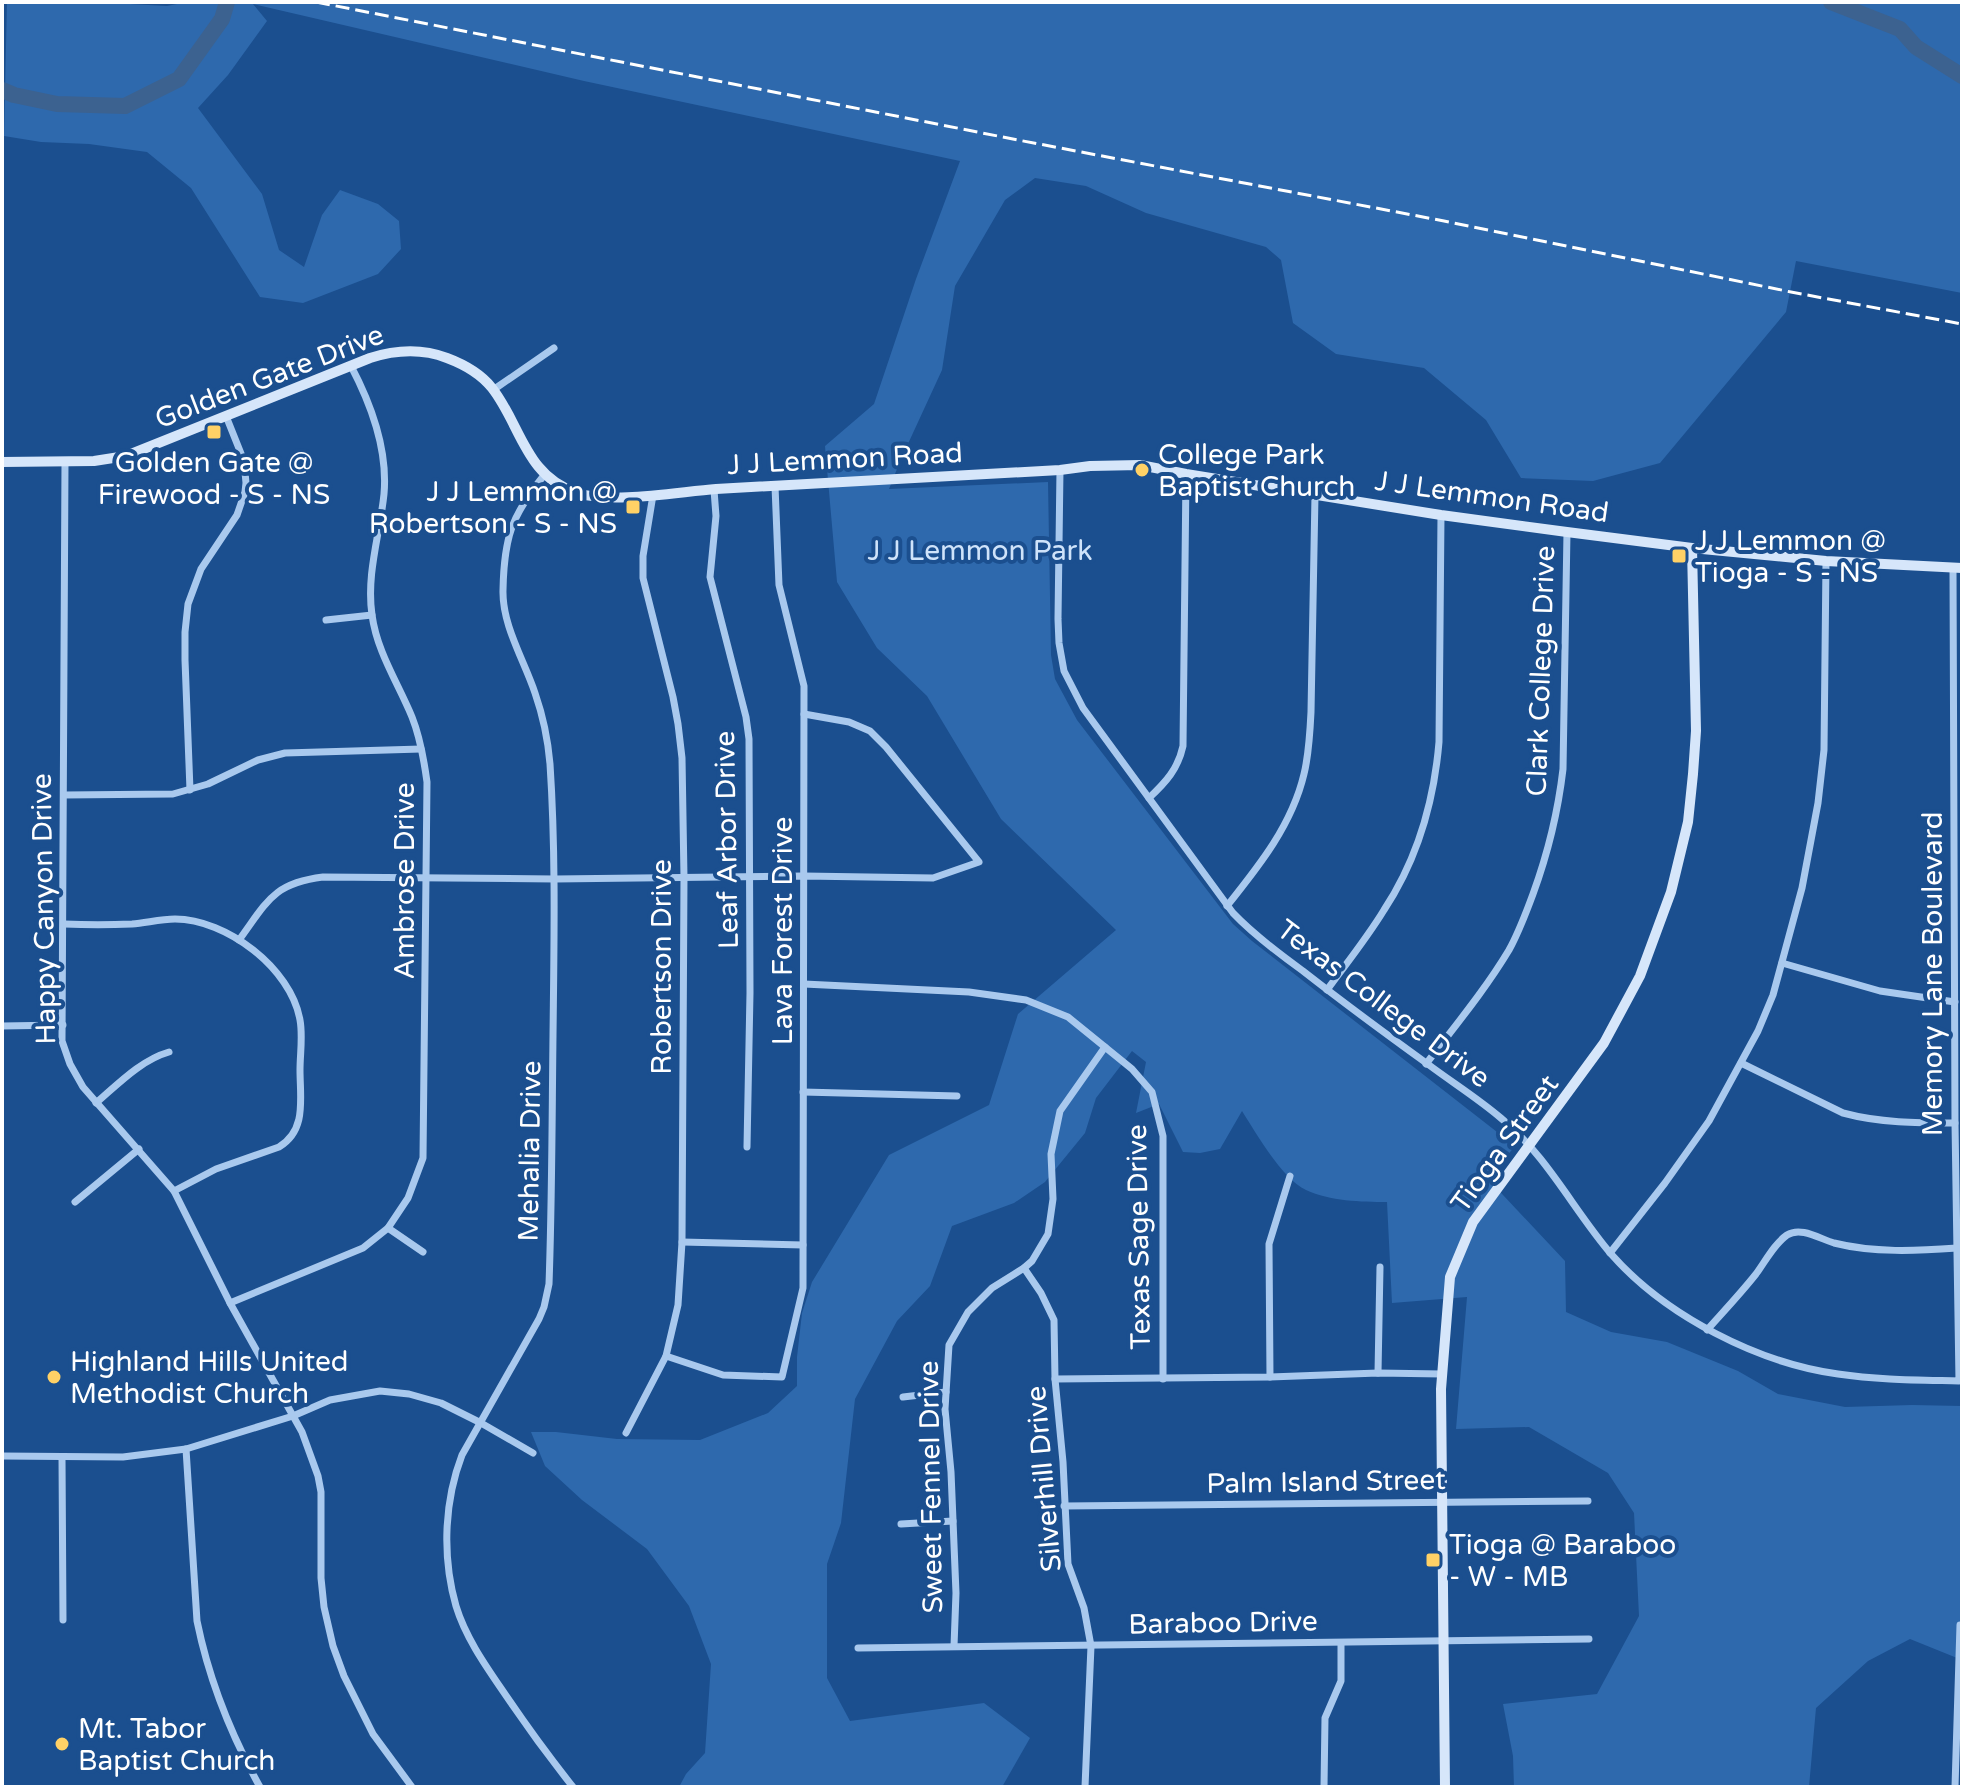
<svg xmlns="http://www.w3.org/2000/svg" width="1964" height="1789" viewBox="0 0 1964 1789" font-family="'Varela Round',sans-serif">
<rect width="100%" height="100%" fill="#1b4f8f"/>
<path fill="#2e69ad" d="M 7,2 L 93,2 L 167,6 L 187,2 L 251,4 L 252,2 L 1962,2 L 1962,293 L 1796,261 L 1786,312 L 1660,463 L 1593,481 L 1521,478 L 1486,420 L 1424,368 L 1336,354 L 1293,323 L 1281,260 L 1266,247 L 1146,213 L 1086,186 L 1035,178 L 1005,200 L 955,286 L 942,370 L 901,459 L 889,489 L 1048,482 L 1051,655 L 1055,679 L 1077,720 L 1233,924 L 1252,941 L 1515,1146 L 1488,1179 L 1565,1261 L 1566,1312 L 1611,1332 L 1667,1342 L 1738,1371 L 1778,1394 L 1845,1407 L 1912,1405 L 1962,1406 L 1962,1660 L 1910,1639 L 1868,1661 L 1816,1708 L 1809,1787 L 1514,1787 L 1513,1756 L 1503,1704 L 1597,1694 L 1639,1616 L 1634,1513 L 1608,1473 L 1529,1427 L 1456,1429 L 1467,1297 L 1392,1303 L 1387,1202 C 1361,1202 1330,1201 1306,1190 C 1282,1179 1256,1133 1242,1111 L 1220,1149 L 1200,1153 L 1183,1152 L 1159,1104 L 1136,1113 L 1146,1062 L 1132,1051 L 1096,1098 L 1085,1133 L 1045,1182 L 1014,1203 L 952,1226 L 930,1286 L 897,1321 L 855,1399 L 841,1523 L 827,1564 L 827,1678 L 850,1721 L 984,1703 L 1030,1738 L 1002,1787 L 679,1787 L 686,1774 L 705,1753 L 711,1664 L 689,1606 L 647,1549 L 582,1500 L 545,1466 L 531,1432 L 556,1432 L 617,1439 L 700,1440 L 768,1413 L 797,1386 L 797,1357 L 802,1313 L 812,1282 L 889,1155 L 989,1105 L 1018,1014 L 1116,930 L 1001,819 L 927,696 L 877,648 L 837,582 L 825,446 L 874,404 L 916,279 L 960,161 L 584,81 L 253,4 L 267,21 L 228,75 L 198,108 L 262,194 L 279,250 L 304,267 L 322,215 L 340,190 L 378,204 L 399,221 L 401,249 L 378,274 L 303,303 L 260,297 L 191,188 L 147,152 L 89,144 L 41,142 L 4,136 Z"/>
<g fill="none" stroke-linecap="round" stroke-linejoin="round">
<g stroke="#3c6290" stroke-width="16">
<path d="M 1831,2 L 1900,29 L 1916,47 L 1962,76"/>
<path d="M 2,90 L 14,95 L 57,104 L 125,106 L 179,79 L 222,19 L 227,2"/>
</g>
<g stroke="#a9c9ee" stroke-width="7">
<path d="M 493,390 L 554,348"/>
<path d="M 65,463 L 62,1041 L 70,1064 L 83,1087 L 174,1191 L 230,1303 L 302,1432 L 318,1476 L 321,1492 L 321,1578 L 324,1607 L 333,1646 L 344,1676 L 373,1734 L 412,1787"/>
<path d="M 1060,470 L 1058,619 L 1059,643 L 1064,671 L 1083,708 L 1233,913 C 1254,935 1278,953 1303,971 C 1344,1003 1386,1034 1429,1065 C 1453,1083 1479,1099 1502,1119 C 1548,1157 1574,1211 1612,1255 C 1666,1316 1758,1363 1838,1374 C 1878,1380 1919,1380 1959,1381 L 1955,1123 L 1953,568"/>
<path d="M 545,474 C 512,515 504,536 503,590 C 502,625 524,660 535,693 C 543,716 548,740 550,764 C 556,855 554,945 553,1036 C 552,1119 552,1202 549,1284 L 544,1307 L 539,1319 L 462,1455 C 444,1502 442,1557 456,1606 C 466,1639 488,1669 507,1697 C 528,1728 550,1758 573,1787"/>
<path d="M 714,490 L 716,516 L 710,577 L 746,717 L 749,739 L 750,993 L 747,1147"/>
<path d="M 326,620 L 372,615"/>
<path d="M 190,790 L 185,660 L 185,632 L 188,604 L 201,569 L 237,515 L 245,492 L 246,483 L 244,461 L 226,416"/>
<path d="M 64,795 L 173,794 L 208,784 L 258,760 L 285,753 L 421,749"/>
<path d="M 1149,798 C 1166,782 1178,769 1183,746 L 1186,474"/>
<path d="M 1227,906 C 1259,866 1292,825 1304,774 C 1309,754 1310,733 1311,712 L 1315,495"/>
<path d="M 64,924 C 87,925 109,925 132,924 C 146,923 160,919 175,919 C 226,919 291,968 300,1020 C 303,1036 300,1054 300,1070 C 300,1099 307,1130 279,1147 L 216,1169 L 174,1191"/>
<path d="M 239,940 C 267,902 273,883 323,877 L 555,879 L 804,876 L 933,878 L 979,862 L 886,747 L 870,731 L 849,722 L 804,714"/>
<path d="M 1782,963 L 1880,991 L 1955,1002"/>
<path d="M 804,984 L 969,992 L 1026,1000 L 1068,1017 L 1132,1069 L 1152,1092 L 1163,1136 L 1163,1379"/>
<path d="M 1327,990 C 1346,964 1367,938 1384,910 C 1417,860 1434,801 1439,742 L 1441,515"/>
<path d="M 2,1026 L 63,1025"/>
<path d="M 1741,1063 L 1843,1113 C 1880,1123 1917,1123 1955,1123"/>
<path d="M 1426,1064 C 1455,1026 1485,990 1509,950 C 1519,932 1526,913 1533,894 C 1548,853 1558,812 1563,769 L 1567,532"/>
<path d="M 803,1092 L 957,1096"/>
<path d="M 96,1103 C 118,1084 141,1060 169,1052"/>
<path d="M 75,1202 L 139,1149"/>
<path d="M 388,1228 L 423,1252"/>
<path d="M 682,1242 L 803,1245"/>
<path d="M 1610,1253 L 1665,1183 L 1709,1121 L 1758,1031 L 1773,995 L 1802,888 L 1818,803 L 1824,750 L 1826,561"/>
<path d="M 1024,1268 L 1041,1293 L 1054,1320 L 1055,1379 L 1063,1462 L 1068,1564 L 1084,1608 L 1091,1646 L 1085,1787"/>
<path d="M 230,1303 L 363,1248 L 388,1228 L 408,1198 L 423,1158 L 427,782 C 424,760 420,737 412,717 C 398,683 377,652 372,615 C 366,574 380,534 384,494 C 388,449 371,404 351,366"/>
<path d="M 1707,1330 C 1724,1311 1741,1293 1756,1274 C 1765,1262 1774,1244 1787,1235 C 1801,1226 1820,1239 1834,1243 C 1874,1253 1916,1251 1957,1248"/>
<path d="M 666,1356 L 723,1375 L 782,1377 L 803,1288 L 804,686 L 779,585 L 775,486"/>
<path d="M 1378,1373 L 1380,1267"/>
<path d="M 1270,1377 L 1269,1244 L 1290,1176"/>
<path d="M 1055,1379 L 1270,1377 L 1378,1373 L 1442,1374"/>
<path d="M 903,1397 L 946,1392"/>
<path d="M 626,1433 L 666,1356 L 678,1305 L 682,1242 L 684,877 L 682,758 L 678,724 L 673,697 L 643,578 L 643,556 L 653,495"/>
<path d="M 186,1449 L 197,1621 C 209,1680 231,1735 260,1787"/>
<path d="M 2,1456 L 123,1457 L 186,1449 L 293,1416 L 330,1400 L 380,1391 L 409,1394 L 441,1403 L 481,1423 L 533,1453"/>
<path d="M 62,1457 L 63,1620"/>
<path d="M 1064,1506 L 1588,1501"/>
<path d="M 901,1524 L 953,1521"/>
<path d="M 954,1646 L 956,1593 L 951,1472 L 945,1409 L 949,1345 L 968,1312 L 992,1288 L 1024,1268 L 1032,1261 L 1048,1234 L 1053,1199 L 1051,1154 L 1060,1111 L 1105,1047"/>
<path d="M 858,1648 L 1589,1639"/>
<path d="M 1324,1787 L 1325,1718 L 1341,1681 L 1341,1643"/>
<path d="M 1955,1787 L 1960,1625"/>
</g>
<g stroke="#d6e6fa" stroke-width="10">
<path d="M 2,462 L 94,461 L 126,456 L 370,358 C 395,350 421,348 447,358 C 463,364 481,374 492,388 C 521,425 525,476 577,493 C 613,504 677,492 716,489 C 831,482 946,477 1060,470 L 1090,466 L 1140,465 L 1186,474 L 1441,515 L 1567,532 L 1692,548 L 1826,561 L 1962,568"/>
<path d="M 1445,1787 L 1441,1389 L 1450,1277 L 1473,1222 L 1604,1043 L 1640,976 L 1671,892 L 1688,822 L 1693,774 L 1696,731 L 1692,548"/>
</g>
<path stroke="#fff" stroke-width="3" stroke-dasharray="14 6" stroke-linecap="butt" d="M 316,2 L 1018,140 L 1444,221 L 1791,292 L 1962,324"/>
</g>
<g fill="#ffd166" stroke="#1b4f8f" stroke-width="3">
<rect x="206" y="424" width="16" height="16" rx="4"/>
<circle cx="1142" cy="470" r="8"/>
<rect x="625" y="499" width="16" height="16" rx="4"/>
<rect x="1671" y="548" width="16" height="16" rx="4"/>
<circle cx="54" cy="1377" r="8"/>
<rect x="1425" y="1552" width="16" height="16" rx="4"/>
<circle cx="62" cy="1744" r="8"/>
</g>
<g text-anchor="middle" stroke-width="8" stroke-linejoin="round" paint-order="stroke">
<g font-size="28" fill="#fff" stroke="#1b4f8f">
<text transform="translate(269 376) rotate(-21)" y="10">Golden Gate Drive</text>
<text transform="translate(845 458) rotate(-3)" y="10">J J Lemmon Road</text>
<text transform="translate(1492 496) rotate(8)" y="10">J J Lemmon Road</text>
<text transform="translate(1540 671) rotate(-88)" y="10">Clark College Drive</text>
<text transform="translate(726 840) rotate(-91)" y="10">Leaf Arbor Drive</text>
<text transform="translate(404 881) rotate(-90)" y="10">Ambrose Drive</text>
<text transform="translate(43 909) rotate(-91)" y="10">Happy Canyon Drive</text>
<text transform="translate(782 931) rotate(-90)" y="10">Lava Forest Drive</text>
<text transform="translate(661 967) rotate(-90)" y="10">Robertson Drive</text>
<text transform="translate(1932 974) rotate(-90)" y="10">Memory Lane Boulevard</text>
<text transform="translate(1384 1003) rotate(37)" y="10">Texas College Drive</text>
<text transform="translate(1504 1143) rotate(-54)" y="10">Tioga Street</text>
<text transform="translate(529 1151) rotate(-89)" y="10">Mehalia Drive</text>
<text transform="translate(1138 1237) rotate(-91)" y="10">Texas Sage Drive</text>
<text transform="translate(1043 1479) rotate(-95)" y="10">Silverhill Drive</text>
<text transform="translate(1326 1481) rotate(-1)" y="10">Palm Island Street</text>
<text transform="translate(930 1487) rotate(-91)" y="10">Sweet Fennel Drive</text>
<text transform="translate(1223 1622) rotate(-1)" y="10">Baraboo Drive</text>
</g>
<g font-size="28" fill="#fff" stroke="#1b4f8f" text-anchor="start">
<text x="1158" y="464">College Park<tspan x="1158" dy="32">Baptist Church</tspan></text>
<text x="214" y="472" text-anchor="middle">Golden Gate @<tspan x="214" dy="32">Firewood - S - NS</tspan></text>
<text x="617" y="501" text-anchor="end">J J Lemmon @<tspan x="617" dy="32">Robertson - S - NS</tspan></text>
<text x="1695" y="550">J J Lemmon @<tspan x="1695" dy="32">Tioga - S - NS</tspan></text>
<text x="70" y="1371">Highland Hills United<tspan x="70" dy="32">Methodist Church</tspan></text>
<text x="1449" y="1554">Tioga @ Baraboo<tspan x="1449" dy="32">- W - MB</tspan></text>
<text x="78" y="1738">Mt. Tabor<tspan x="78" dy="32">Baptist Church</tspan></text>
</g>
<g font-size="28" fill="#cfe3fa" stroke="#1b4f8f">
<text x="980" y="560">J J Lemmon Park</text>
</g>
</g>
<rect width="1964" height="1789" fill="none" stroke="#ffffff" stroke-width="8"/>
</svg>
